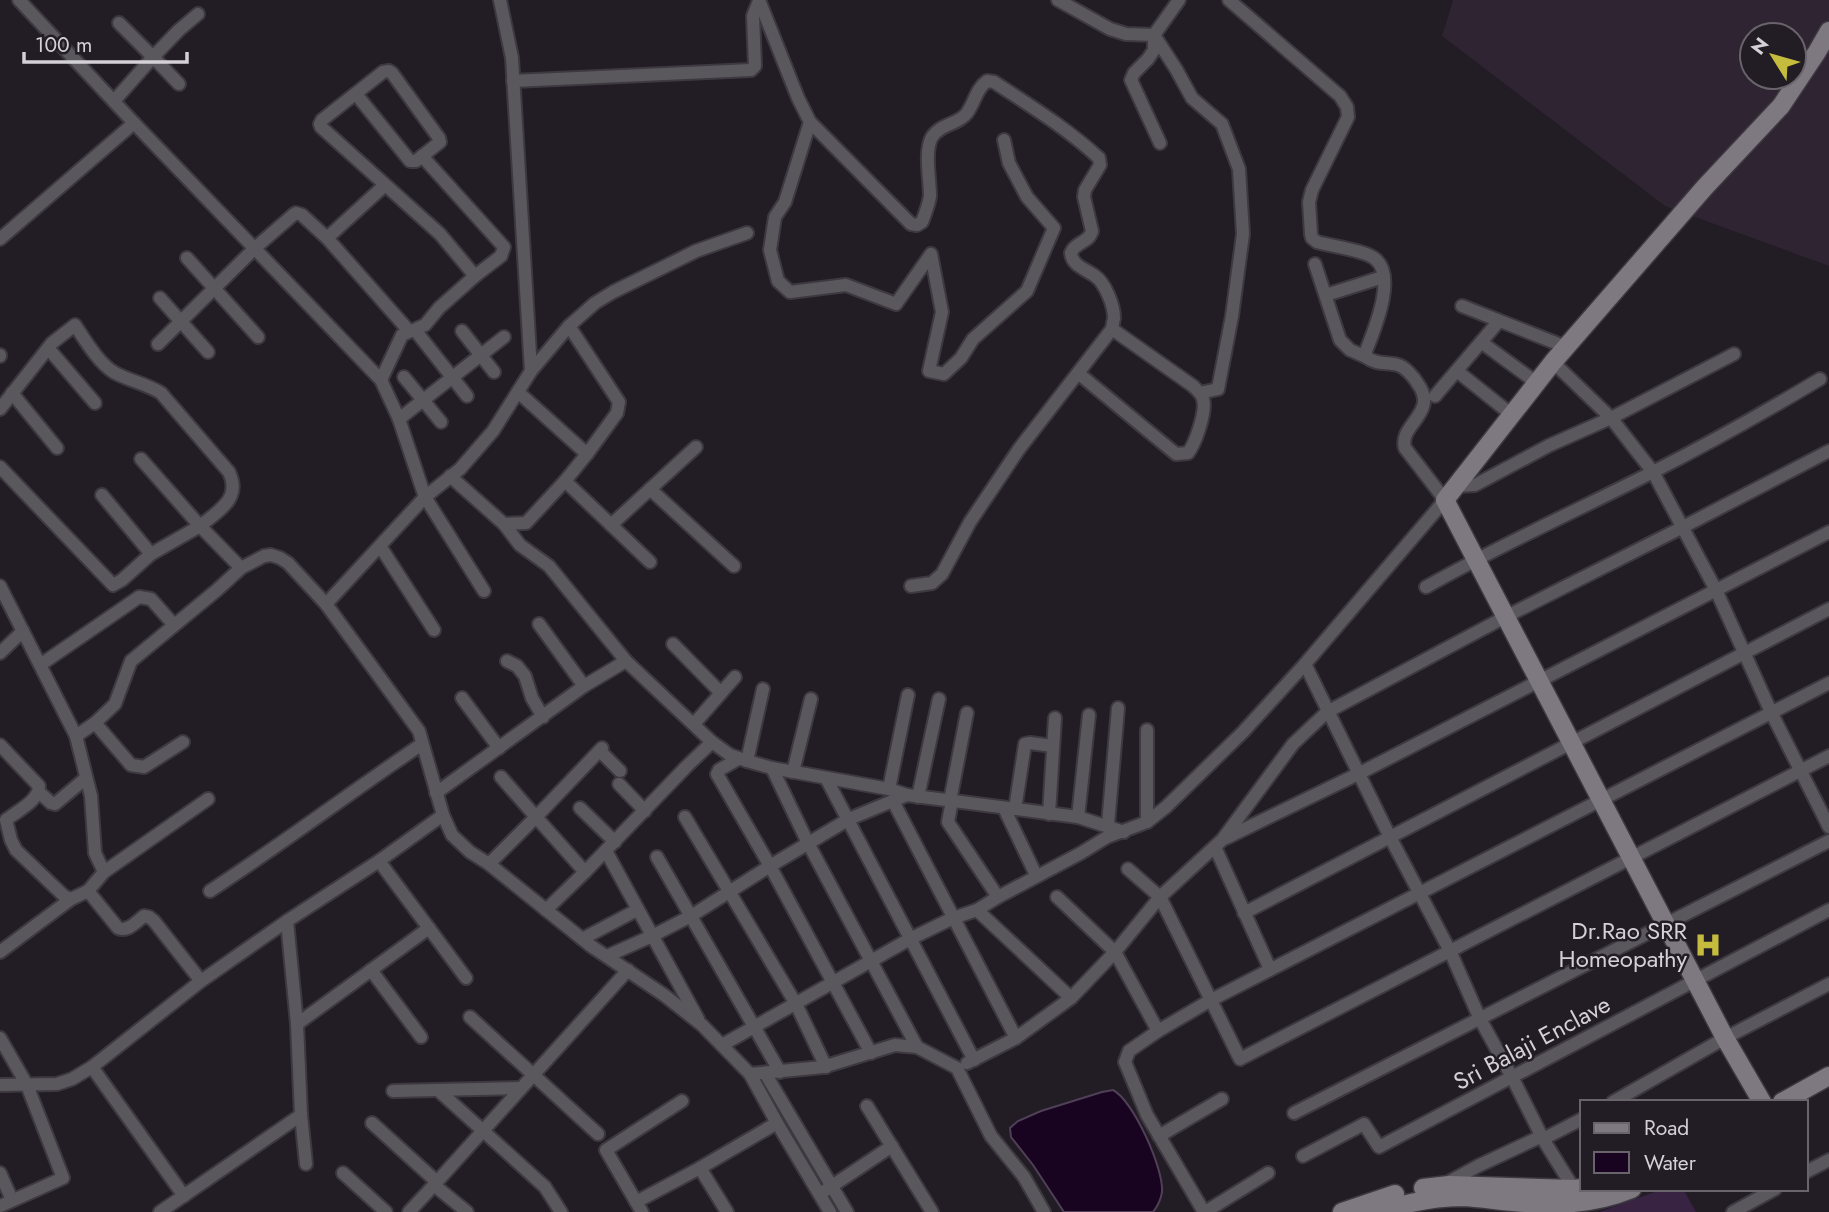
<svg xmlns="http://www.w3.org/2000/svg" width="1829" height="1212" viewBox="0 0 1829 1212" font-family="Jost,sans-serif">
<rect width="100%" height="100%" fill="#221c25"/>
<path fill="#2e2432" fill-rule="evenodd" d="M 1453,0 L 1829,0 L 1829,266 L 1665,206 L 1442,36 ZM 1752,35 L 1794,35 L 1794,77 L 1752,77 Z"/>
<path fill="#392342" d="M 1663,1189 L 1683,1189 L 1696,1212 L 1599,1212 Z"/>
<path fill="#180320" stroke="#504057" stroke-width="2" d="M 1113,1090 C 1133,1100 1164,1169 1162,1192 C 1161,1199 1157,1207 1153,1212 L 1064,1212 L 1033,1165 L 1011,1137 L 1010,1128 L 1018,1121 L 1041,1111 L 1102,1092 Z"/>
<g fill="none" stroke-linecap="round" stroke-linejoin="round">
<g stroke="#3e3941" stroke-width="16">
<g id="street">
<path d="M 19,0 L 134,123 L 381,380 L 399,419 L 425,497 L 484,591"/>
<path d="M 500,0 L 512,58 L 531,371"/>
<path d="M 759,0 L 798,98 L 810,122 L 785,202 L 775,217 L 770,250 L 778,281 L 790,292 L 846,285 L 896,304 L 931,254 L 942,312 L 929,371 L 944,374 L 961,358 L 973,339 L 1027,291 L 1054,228 L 1027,197 L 1009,163 L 1004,140"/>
<path d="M 1058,0 L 1110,29 L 1126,34 L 1154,35 L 1176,69 L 1192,98 L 1222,124 L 1239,169 L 1243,234 L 1232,316 L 1218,389 L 1200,393"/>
<path d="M 513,81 L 751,70 L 755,66 L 753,16 L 759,1"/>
<path d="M 179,84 L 153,57 L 179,30 L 198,14"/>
<path d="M 356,94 L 410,161 L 416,161 L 440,142 L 439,138 L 392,73 L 389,71 L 383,72 L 322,120 L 320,124 L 321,127 L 440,234 L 475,276 L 439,308 L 425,325 L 402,335 L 381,380"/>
<path d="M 114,101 L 153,57 L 119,23"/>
<path d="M 810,122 L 911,224 L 917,225 L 922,222 C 925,214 929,204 930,196 C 930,180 924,151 932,137 C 941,123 958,125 967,113 C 975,102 976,89 987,81 L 994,82 C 1032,107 1065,127 1099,158 L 1100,165 L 1085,190 L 1084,197 L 1092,231 C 1089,243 1075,242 1071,253 C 1072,266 1086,269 1095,276 C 1105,283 1114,305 1114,318 C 1114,318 1112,328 1112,329 L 1019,449 L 970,522 L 942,574 L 932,583 L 911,586"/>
<path d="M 1160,143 L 1131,80 L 1134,73 L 1148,59 L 1154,50 L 1154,35 L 1179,0"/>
<path d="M 422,156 L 504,247 L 501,256 L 475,276"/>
<path d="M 327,238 L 385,185"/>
<path d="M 0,239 L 134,123"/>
<path d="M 187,258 L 258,337"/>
<path d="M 1315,264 L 1340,340 L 1350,350 L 1366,357"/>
<path d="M 1326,295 L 1383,277"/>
<path d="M 160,298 L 208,352"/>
<path d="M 1462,306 L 1566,347"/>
<path d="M 415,330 L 467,396"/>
<path d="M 462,331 L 494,372"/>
<path d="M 1481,342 L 1537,383"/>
<path d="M 158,344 L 255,248 L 293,215 L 296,213 L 302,215 L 327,238 L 409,331"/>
<path d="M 48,348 L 95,403"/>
<path d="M 0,356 L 0,355"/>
<path d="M 1553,362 L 1611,418 L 1653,472 L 1716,590 L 1771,712 L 1829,827"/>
<path d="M 1457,371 L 1512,415"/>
<path d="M 1078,373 L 1176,454 L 1188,453 C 1195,444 1207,411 1203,399 C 1202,394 1197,390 1193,386 L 1112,329"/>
<path d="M 404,377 L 441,422"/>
<path d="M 518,392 L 587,454"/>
<path d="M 12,393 L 57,448"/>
<path d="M 1435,396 L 1499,321"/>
<path d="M 0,409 L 52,343 L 75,325 C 85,340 99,364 115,373 C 130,381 147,384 161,393 L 229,472 C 242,499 218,511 200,526 L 241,568"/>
<path d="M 399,419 L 504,337"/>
<path d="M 0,467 L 113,585 L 122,580 L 151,554 L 200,526 L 141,459"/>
<path d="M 450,476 L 504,524 L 526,523 L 565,481 L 587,454 L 617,413 L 619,402 L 569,326"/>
<path d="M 565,481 L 650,562"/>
<path d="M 1456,486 L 1475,485 L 1550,445 L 1611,418 L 1734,354"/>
<path d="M 650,489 L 734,566"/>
<path d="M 102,495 L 151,554"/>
<path d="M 504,524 L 520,545 L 549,566 L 626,661 L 712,742 L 730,755 L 747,761 L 772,768 L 889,789 L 907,795"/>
<path d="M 611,525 L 696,447"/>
<path d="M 380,546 L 434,630"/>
<path d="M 0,586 L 76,736 L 91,796 L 95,853 L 104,872"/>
<path d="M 1426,587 C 1500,545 1576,511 1651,473 C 1708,444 1765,412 1820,379"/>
<path d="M 326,604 L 425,497 L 460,469 L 493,431 L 531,371 L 569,326 L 595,303 L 613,292 L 696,251 L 747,233"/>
<path d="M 539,624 L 584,686"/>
<path d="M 673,644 L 721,693"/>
<path d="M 0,653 L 23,631"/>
<path d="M 507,661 L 517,666 L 525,676 L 532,698 L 543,717"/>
<path d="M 1305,664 L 1390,837 L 1450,951 L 1480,1019 L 1512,1077 L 1543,1139 L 1574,1189"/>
<path d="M 40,665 L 139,597 L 151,599 L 174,625"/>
<path d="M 462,698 L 499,748"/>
<path d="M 95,723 L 131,765 L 144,767 L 183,742"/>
<path d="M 694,724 L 735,677"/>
<path d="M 1147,730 L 1147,822"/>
<path d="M 76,736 L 95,723 L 115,704 L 131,661 L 217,590 L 241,568 L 264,556 L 271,555 L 280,558 L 288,563 L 326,604 L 419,731 L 443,815 L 452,835 L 470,852 L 489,864 L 591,946 L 664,995 L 702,1025 L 750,1074 L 823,1067 L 895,1045 L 917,1047 L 957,1068 L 991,1136 L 1024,1177 L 1044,1212"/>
<path d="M 0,745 L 39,786 C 39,801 17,811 6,820 L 11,840 L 16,850 L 64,896 L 71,899"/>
<path d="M 600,751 L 620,771"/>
<path d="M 738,759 L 719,770 L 717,774 L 770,866 L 871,1053"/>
<path d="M 747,761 L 763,689"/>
<path d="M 772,768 L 808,843 L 917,1047"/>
<path d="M 793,772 L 811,699"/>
<path d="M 501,777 L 536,817 L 602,748"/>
<path d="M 826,778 L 974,1060"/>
<path d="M 619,784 L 645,811"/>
<path d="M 889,789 L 908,695"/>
<path d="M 39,792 L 51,803 L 55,804 L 86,778"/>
<path d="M 436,793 L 584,686 L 626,661"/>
<path d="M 918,797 L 939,699"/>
<path d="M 893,801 L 1016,1038"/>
<path d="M 950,801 L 967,713"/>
<path d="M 952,801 L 948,822 L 998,897"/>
<path d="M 580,808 L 615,842"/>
<path d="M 1004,808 L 1036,875"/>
<path d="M 1015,809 L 1025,744 L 1030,743 L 1053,746"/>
<path d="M 1049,814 L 1055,718"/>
<path d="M 685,817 L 796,1004 L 826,1067"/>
<path d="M 1078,817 L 1089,715"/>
<path d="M 1108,825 L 1118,708"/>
<path d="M 1226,838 L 1358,774 L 1829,532"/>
<path d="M 1215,847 L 1270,969"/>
<path d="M 606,851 L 698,1019"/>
<path d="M 657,857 L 780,1072"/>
<path d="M 379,861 L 466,978"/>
<path d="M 489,864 L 536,817 L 585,872 L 686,767 L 712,742"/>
<path d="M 1128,869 L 1160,897 L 1240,1059 L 1829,756"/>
<path d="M 88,891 L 104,872 L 208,799"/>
<path d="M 210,891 C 282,844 351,792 422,744"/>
<path d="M 1057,897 L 1115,952 L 1158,1031 L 1211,1000 L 1829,683"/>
<path d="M 546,910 L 585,872"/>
<path d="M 977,910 L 1071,998 L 1115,952 L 1160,897 L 1222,840 L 1293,744 L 1327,712 L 1507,616 L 1683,527 L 1829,451"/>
<path d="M 1244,913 L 1829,609"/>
<path d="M 287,921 L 297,1024 L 301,1115 L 306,1164"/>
<path d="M 582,939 L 637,910"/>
<path d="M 0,952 L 71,899 L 88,891 L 118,928 C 128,932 136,922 144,916 L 149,917 L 154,921 L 201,981"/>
<path d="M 607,956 L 652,936 L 691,916 L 770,866 L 849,819 L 907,795 L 1078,817 L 1124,832"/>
<path d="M 371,970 L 421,1037"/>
<path d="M 470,1017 L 598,1134"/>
<path d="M 297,1024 L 429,928"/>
<path d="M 1158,1031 L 1129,1051 L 1125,1062 L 1147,1115 L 1204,1212"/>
<path d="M 0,1038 L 27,1085 L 63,1178 L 0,1206"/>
<path d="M 722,1045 L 910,939 L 953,918 L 977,910 L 998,897 L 1081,853 L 1107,837 L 1147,822 L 1166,807 L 1243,732 L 1305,664 L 1445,500 L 1405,448 C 1398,425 1439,413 1418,384 C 1414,377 1405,367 1398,365 C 1387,362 1376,365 1366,357 L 1366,351 C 1374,330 1398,275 1374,258 C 1363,250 1331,246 1317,242 L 1312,238 L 1311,234 L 1309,202 L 1312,190 L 1348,117 L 1347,107 L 1340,96 L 1229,0"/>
<path d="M 967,1063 L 1016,1038 L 1071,998"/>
<path d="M 92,1067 L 184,1196"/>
<path d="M 765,1073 L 847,1212"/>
<path d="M 750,1074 L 777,1123 L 830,1212"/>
<path d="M 0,1085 L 57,1084 L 72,1079 L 92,1067 L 201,981 L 287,921 L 379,861 L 443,815"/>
<path d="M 438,1090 L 545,1187 L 561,1212"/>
<path d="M 393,1091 L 520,1088"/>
<path d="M 1613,1102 L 1725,1038 L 1829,984"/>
<path d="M 867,1106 L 932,1212"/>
<path d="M 1294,1113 L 1829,841"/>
<path d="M 372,1123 L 437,1182"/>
<path d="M 1159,1136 L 1222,1099"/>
<path d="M 1543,1139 L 1582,1119"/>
<path d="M 1303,1156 L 1364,1124 L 1379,1147 L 1829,910"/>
<path d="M 700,1168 L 727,1212"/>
<path d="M 1806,1172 L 1829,1160"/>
<path d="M 0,1173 L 12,1200"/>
<path d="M 343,1173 L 386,1212"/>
<path d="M 1445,1184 L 1478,1166 L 1542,1136"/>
<path d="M 826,1190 L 892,1146"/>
<path d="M 636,1202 L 700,1168 L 777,1123"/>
<path d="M 160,1212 L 301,1115"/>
<path d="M 409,1212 L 434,1185"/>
<path d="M 467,1212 L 434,1185 L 628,970"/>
<path d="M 642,1212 L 606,1150 L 682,1101"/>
<path d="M 1205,1212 L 1268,1173"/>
<path d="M 1733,1212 L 1775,1189"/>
</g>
</g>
<g stroke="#3e3941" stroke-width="21">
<g id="secondary">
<path d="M 1762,1102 L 1725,1038 L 1445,500 L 1553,362 L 1705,187 L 1781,106 L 1817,52 L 1829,31"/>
<path d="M 1782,1102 L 1829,1076"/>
<path d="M 1423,1188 L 1449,1185 L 1574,1189 L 1582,1188"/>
<path d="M 1342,1212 L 1395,1194"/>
<path d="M 1378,1212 C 1406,1203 1432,1197 1462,1197 C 1483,1198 1505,1202 1526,1203 C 1562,1206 1598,1203 1632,1189"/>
</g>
</g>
<use href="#street" stroke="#5b585d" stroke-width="12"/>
<use href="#secondary" stroke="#7e7980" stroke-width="18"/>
</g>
<defs>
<g id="hospital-bare" transform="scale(2.1)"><path d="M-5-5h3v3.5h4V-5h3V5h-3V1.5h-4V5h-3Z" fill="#c5bc3d" stroke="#221c25" stroke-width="2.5" paint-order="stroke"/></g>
</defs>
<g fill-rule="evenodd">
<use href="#hospital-bare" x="1708" y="945"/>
</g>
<g text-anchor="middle" stroke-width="5" stroke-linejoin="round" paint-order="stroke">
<g font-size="24" fill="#d4d0d6" stroke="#221c25" text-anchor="end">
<text x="1687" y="939">Dr.Rao SRR<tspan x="1687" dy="28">Homeopathy</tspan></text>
</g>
<g font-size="24" fill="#d4d0d6" stroke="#221c25">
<text transform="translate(1532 1043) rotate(-28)" y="8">Sri Balaji Enclave</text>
</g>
</g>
<rect x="1580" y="1100" width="228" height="91" fill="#221c25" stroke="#69646c" stroke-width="2"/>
<rect x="1594" y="1123" width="35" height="10" fill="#7e7980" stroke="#69646c" stroke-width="2"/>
<text x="1644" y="1135" font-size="21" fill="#d4d0d6">Road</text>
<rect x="1594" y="1152" width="35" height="21" fill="#180320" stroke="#69646c" stroke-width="2"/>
<text x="1644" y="1170" font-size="21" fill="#d4d0d6">Water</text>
<g transform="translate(1773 56) rotate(307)"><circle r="33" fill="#221c25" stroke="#69646c" stroke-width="2"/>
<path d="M0-5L12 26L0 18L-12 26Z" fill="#c5bc3d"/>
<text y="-10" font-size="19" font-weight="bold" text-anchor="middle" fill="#d4d0d6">N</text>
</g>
<path d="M24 52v10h163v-10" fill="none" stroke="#d4d0d6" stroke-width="3.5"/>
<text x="35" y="52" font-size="21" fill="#d4d0d6" stroke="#221c25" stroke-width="5" paint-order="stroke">100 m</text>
</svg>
